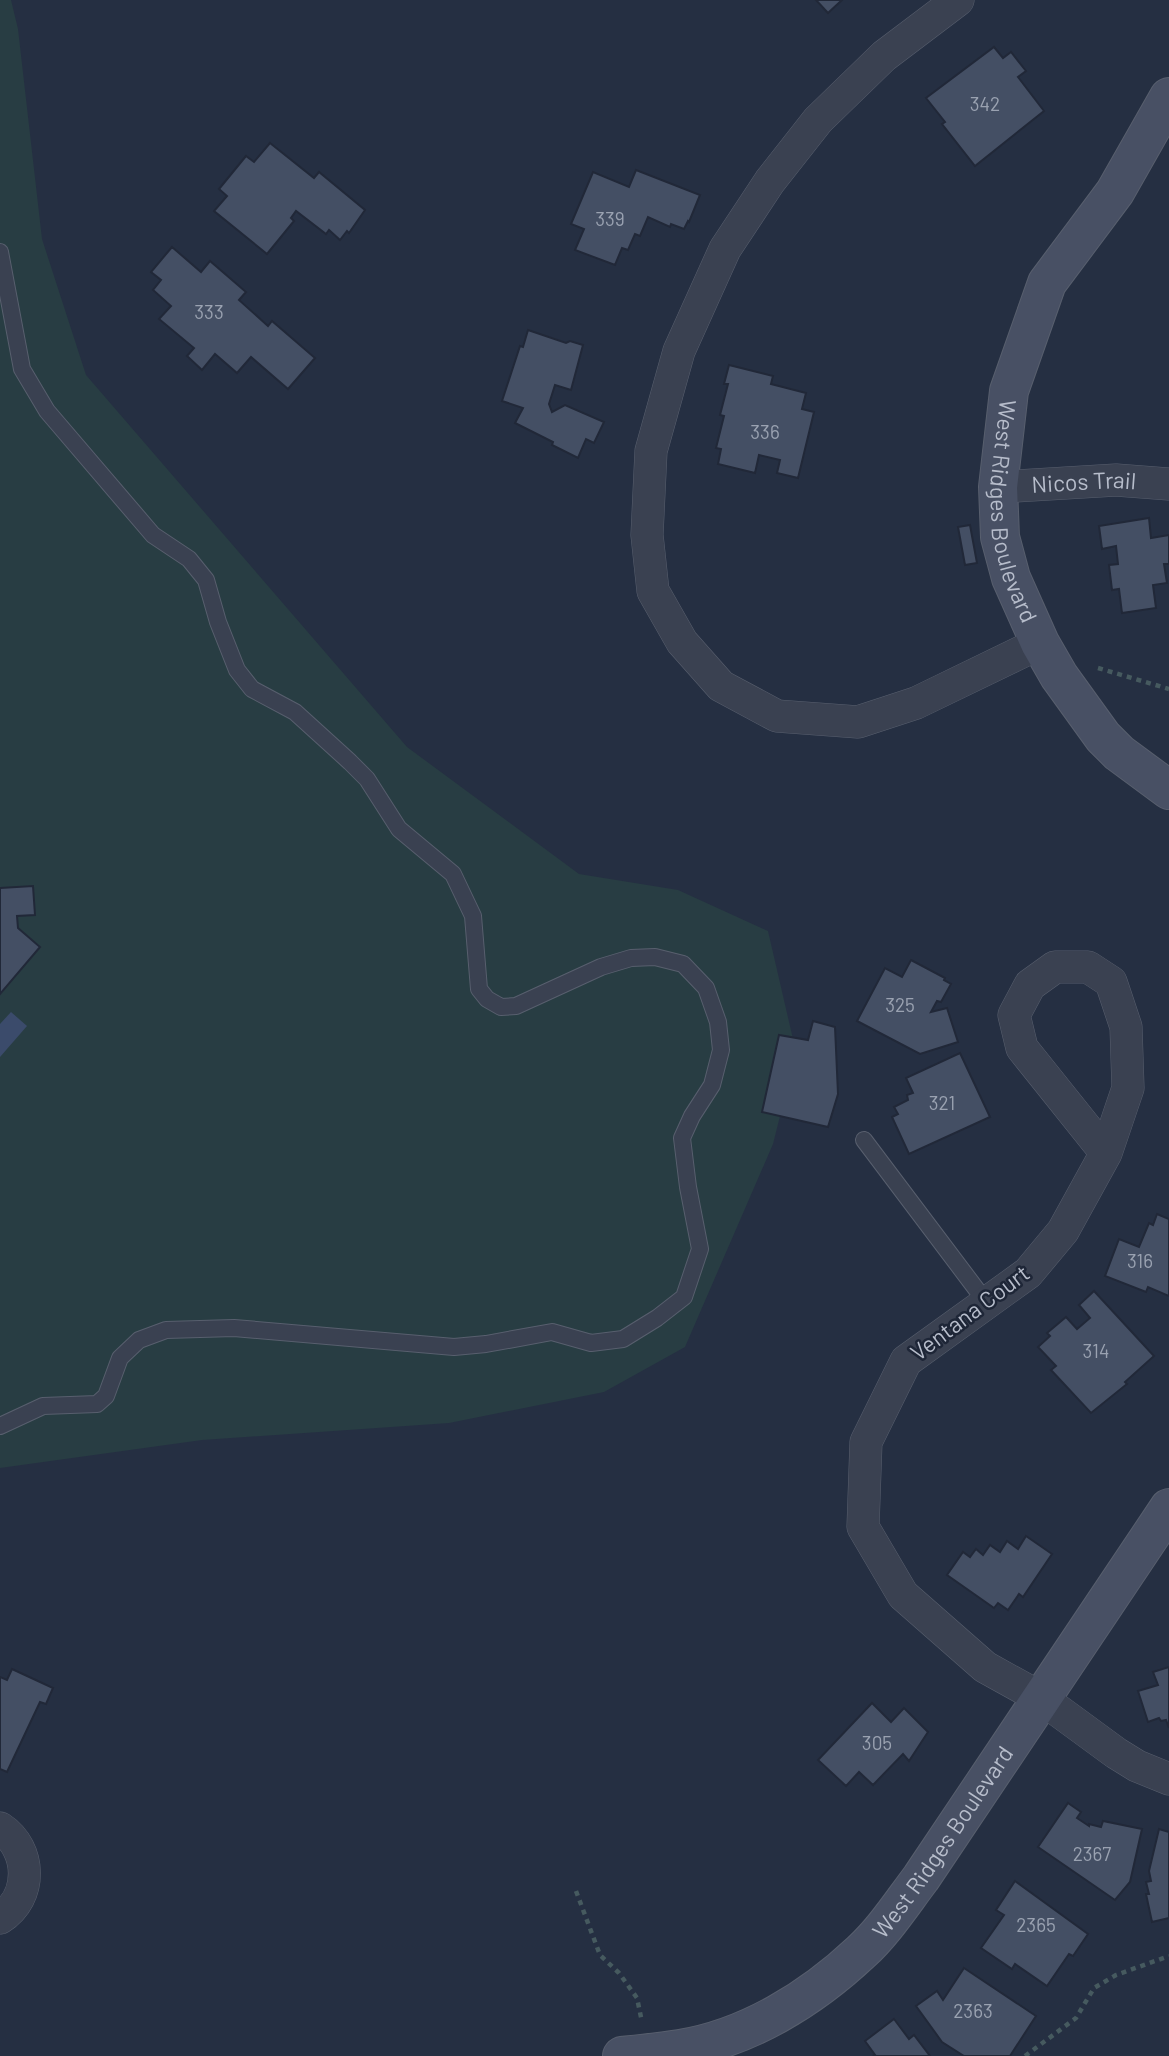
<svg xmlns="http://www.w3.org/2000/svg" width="1169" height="2056" viewBox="0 0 1169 2056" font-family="Barlow,sans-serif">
<rect width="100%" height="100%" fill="#252f42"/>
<path fill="#283d43" d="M 0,0 L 11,0 L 18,29 L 42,239 L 86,375 L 407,747 L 579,874 L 678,890 L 768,931 L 796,1052 L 773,1144 L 685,1347 L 604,1392 L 449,1423 L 202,1440 L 0,1468 Z"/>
<path fill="#3b4b6b" d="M 11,1012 L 27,1026 L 0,1057 L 0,1024 Z"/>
<g fill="#444f64" stroke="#212838" stroke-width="2">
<path d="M 816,0 L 842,0 L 828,13 Z"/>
<path d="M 994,47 L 1003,58 L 1011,52 L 1026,71 L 1018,77 L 1044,111 L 975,166 L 942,124 L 945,122 L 926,98 Z"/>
<path d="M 270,143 L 314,178 L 319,172 L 365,210 L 349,233 L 347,231 L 340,240 L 329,230 L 326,234 L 296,211 L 291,218 L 294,221 L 267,254 L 214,211 L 227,196 L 219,189 L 246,156 L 254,162 Z"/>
<path d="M 636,170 L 700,195 L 689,222 L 688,221 L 684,229 L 671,224 L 670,227 L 648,217 L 640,236 L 635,234 L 628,250 L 622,248 L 615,265 L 575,250 L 584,229 L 571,224 L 593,172 L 629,187 Z"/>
<path d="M 172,247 L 201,272 L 210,261 L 246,292 L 239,300 L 268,326 L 272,321 L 315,358 L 288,389 L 251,357 L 237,373 L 215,354 L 202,370 L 187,356 L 194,348 L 159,319 L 171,306 L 153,290 L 161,280 L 151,272 Z"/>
<path d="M 528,330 L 566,343 L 570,341 L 583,345 L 571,390 L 555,385 L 549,404 L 552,412 L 565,405 L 604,422 L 594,443 L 586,439 L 578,458 L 552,445 L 553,442 L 515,423 L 523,408 L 502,401 L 520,346 L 523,347 Z"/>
<path d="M 729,365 L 773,376 L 771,384 L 806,393 L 802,409 L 814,412 L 798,478 L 777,473 L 780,460 L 759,455 L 755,473 L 718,464 L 721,449 L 716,448 L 724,416 L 720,415 L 728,384 L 724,384 Z"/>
<path d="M 1149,518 L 1151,538 L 1169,535 L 1169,564 L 1164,564 L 1167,583 L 1153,585 L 1156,608 L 1122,613 L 1119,589 L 1112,590 L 1109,565 L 1118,564 L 1116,546 L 1102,549 L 1099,526 Z"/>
<path d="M 970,525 L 977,563 L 965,565 L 958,527 Z"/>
<path d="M 33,886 L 35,915 L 17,916 L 18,928 L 40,947 L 0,994 L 0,888 Z"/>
<path d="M 911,960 L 945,978 L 944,980 L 951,984 L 941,1002 L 937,1001 L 931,1012 L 947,1008 L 958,1042 L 920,1054 L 857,1021 L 885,968 L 902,977 Z"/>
<path d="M 813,1021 L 835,1027 L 838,1094 L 828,1127 L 762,1112 L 779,1035 L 808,1040 Z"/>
<path d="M 960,1053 L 990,1117 L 909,1154 L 892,1117 L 898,1114 L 894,1107 L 908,1100 L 907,1095 L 913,1093 L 906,1078 Z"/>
<path d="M 1157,1214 L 1169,1219 L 1169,1296 L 1148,1287 L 1146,1292 L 1105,1276 L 1119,1239 L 1139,1247 L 1149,1223 L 1153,1225 Z"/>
<path d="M 1094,1291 L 1154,1356 L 1125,1382 L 1127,1384 L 1091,1413 L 1051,1370 L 1056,1366 L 1038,1347 L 1050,1336 L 1047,1333 L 1066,1317 L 1077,1329 L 1090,1318 L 1079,1305 Z"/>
<path d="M 1026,1536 L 1052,1554 L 1023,1597 L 1019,1594 L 1008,1610 L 998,1603 L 994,1608 L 947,1575 L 963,1552 L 970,1557 L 976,1549 L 983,1555 L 990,1545 L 1000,1552 L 1007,1541 L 1018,1549 Z"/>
<path d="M 1169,1667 L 1169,1728 L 1166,1720 L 1161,1721 L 1159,1718 L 1148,1722 L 1138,1691 L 1158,1685 L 1153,1672 Z"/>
<path d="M 12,1669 L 53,1688 L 46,1704 L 40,1702 L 7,1772 L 0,1769 L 0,1677 L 7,1680 Z"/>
<path d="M 872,1703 L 891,1722 L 904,1708 L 928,1732 L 909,1761 L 903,1754 L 873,1785 L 859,1772 L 846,1786 L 818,1760 Z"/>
<path d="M 1068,1803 L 1081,1812 L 1077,1818 L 1089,1826 L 1089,1824 L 1101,1827 L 1103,1821 L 1142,1829 L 1130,1882 L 1115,1900 L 1038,1847 Z"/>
<path d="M 1159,1829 L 1169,1832 L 1169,1918 L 1152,1922 L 1146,1894 L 1149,1894 L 1146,1882 L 1151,1881 L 1149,1871 Z"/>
<path d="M 1015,1881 L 1088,1934 L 1073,1956 L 1069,1954 L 1047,1986 L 1015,1964 L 1012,1969 L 981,1948 L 1004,1915 L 996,1910 Z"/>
<path d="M 964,1968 L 1036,2016 L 1010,2056 L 964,2056 L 942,2042 L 916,2006 L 937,1991 L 943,2000 Z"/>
<path d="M 894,2019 L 909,2039 L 914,2035 L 930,2056 L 873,2056 L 875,2055 L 865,2041 Z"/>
</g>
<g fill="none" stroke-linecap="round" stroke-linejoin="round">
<g stroke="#585f6e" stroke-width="18">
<g id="lane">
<path d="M 0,252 L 22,369 L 47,411 L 153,535 L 189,559 L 206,580 L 218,622 L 237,670 L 252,689 L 295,712 L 350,762 L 367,779 L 399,829 L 453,874 L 473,916 L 479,989 L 487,999 L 501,1007 L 516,1006 L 601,967 L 631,958 L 655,957 L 683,964 L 706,988 L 718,1022 L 721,1050 L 712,1085 L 692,1116 L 682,1138 L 688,1187 L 700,1249 L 684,1297 L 657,1318 L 623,1339 L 591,1343 L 552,1332 L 486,1344 L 454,1347 L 234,1328 L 166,1330 L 139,1340 L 120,1358 L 106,1396 L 97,1404 L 43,1406 L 0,1426"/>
<path d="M 864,1140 L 986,1302"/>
</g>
</g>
<g stroke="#585f6e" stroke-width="33">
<g id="street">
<path d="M 958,0 L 884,56 L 818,120 L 770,181 L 725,249 L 679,351 L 651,451 L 647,535 L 653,591 L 682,642 L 721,686 L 777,716 L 858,722 L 916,703 L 1040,643"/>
<path id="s1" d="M 998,487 L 1116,480 L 1169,484"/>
<path d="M 1106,1153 L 1022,1048 L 1014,1015 L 1030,985 L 1055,967 L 1088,967 L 1111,982 L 1126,1027 L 1128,1088 L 1106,1153 L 1063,1231 L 1028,1273 L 906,1361 L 866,1442 L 863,1527 L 903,1595 L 985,1667 L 1041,1698 L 1116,1753 L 1137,1766 L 1169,1779"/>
<path d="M 0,1828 C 32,1849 33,1897 0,1918"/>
</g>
</g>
<g stroke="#585f6e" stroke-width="40">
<g id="secondary">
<path id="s2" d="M 1169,97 L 1115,192 L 1047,283 L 1009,391 L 998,487 L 1000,537 L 1011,578 L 1040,643 L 1059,676 L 1103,737 L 1119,753 L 1169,790"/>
<path id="s3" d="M 622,2056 C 641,2054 661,2052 680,2049 C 748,2038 811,1999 861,1952 C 884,1931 902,1903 921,1878 L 1169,1508"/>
</g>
</g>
<g stroke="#465a5f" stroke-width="4.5" stroke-dasharray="5 5" stroke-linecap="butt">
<path d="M 1098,668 L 1169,689"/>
<path d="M 576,1891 L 600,1955 L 619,1973 L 637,1998 L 642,2022"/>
<path d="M 1025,2056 L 1076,2018 L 1094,1988 L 1116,1975 L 1169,1956"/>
</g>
<use href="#lane" stroke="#3a4151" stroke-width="16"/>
<use href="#street" stroke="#3a4151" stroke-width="32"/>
<use href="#secondary" stroke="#485064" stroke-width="38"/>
</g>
<g text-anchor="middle" stroke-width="5" stroke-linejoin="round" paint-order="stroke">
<g font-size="19" fill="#9aa2b1">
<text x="985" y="111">342</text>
<text x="610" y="226">339</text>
<text x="209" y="319">333</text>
<text x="765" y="439">336</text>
<text x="900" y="1012">325</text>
<text x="942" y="1110">321</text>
<text x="1140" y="1268">316</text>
<text x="1096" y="1358">314</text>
<text x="877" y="1750">305</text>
<text x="1092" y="1861">2367</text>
<text x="1036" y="1932">2365</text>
<text x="973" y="2018">2363</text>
</g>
<g font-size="23" fill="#b7bdcb" stroke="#1e2637">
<text dy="8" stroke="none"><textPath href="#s1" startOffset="86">Nicos Trail</textPath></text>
<text dy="8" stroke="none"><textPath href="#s2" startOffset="460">West Ridges Boulevard</textPath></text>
<text transform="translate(970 1313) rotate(-37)" y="8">Ventana Court</text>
<text dy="8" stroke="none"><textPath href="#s3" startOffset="404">West Ridges Boulevard</textPath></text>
</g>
</g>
</svg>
